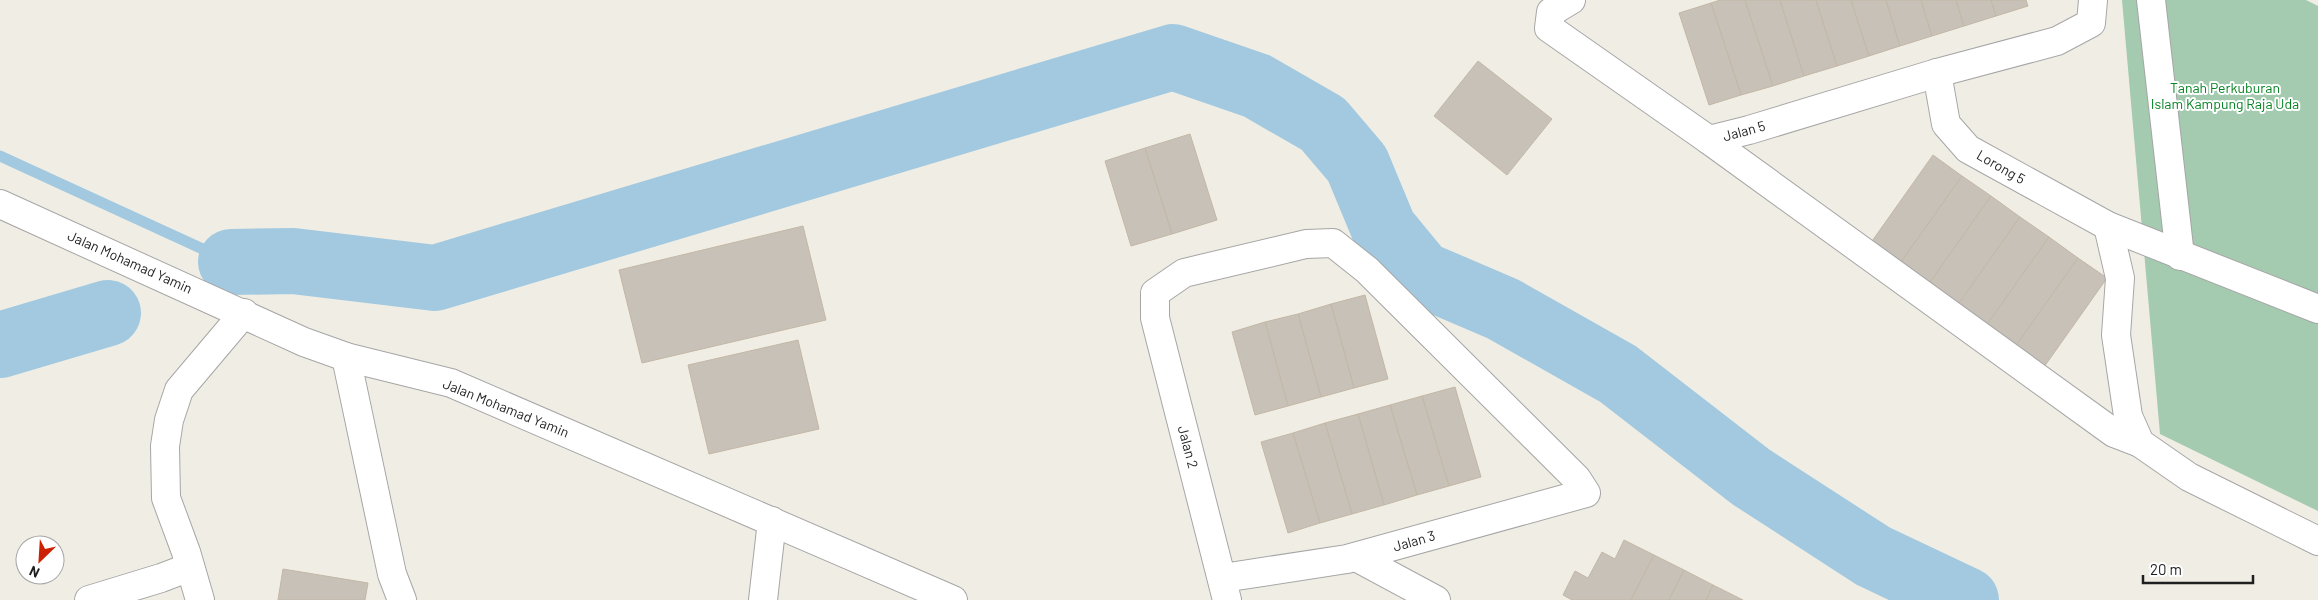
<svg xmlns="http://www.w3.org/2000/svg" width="2318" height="600" viewBox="0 0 2318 600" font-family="Barlow,sans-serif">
<rect width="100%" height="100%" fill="#f0eee4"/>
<path fill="#a4cab0" d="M 2122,0 L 2306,0 L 2318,6 L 2318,511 L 2160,434 Z"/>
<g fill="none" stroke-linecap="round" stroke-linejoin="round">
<path stroke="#a2c9e0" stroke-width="11" d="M 0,156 L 231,262"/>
<g stroke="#a2c9e0" stroke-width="66">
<path d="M 231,262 L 293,261 L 435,278 L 1173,57 L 1257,86 L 1323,124 L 1357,164 L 1384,229 L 1421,274 L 1503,309 L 1618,374 L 1751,477 L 1873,556 L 1966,600"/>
<path d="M 0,345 L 108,313"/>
</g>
</g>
<g fill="#c8c1b7" stroke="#c3b7a6">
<path d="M 1720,0 L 1745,0 L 1773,86 L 1741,95 L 1711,3 Z"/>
<path d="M 1745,0 L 1780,0 L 1804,76 L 1773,86 Z"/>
<path d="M 1780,0 L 1816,0 L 1837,66 L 1804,76 Z"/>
<path d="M 1816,0 L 1851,0 L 1869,56 L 1837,66 Z"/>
<path d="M 1851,0 L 1886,0 L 1900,46 L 1869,56 Z"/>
<path d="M 1886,0 L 1921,0 L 1932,36 L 1900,46 Z"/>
<path d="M 1921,0 L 1956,0 L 1964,26 L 1932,36 Z"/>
<path d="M 1956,0 L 1991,0 L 1996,16 L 1964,26 Z"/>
<path d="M 1991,0 L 2026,0 L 2028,6 L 1996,16 Z"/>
<path d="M 1711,3 L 1741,95 L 1709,105 L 1679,13 Z"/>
<path d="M 1478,61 L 1552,119 L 1507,175 L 1434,116 Z"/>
<path d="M 1190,134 L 1217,220 L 1172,234 L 1145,148 Z"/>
<path d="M 1145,148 L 1172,234 L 1131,246 L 1105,161 Z"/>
<path d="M 1933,155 L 1962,176 L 1899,265 L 1870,244 Z"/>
<path d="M 1962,176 L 1991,196 L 1928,285 L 1899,265 Z"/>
<path d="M 1991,196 L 2020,217 L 1957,306 L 1928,285 Z"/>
<path d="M 2020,217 L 2049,237 L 1986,326 L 1957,306 Z"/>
<path d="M 803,226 L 826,320 L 642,363 L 619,270 Z"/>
<path d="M 2049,237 L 2078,258 L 2015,347 L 1986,326 Z"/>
<path d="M 2078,258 L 2107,278 L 2044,367 L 2015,347 Z"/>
<path d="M 1365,295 L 1388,379 L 1354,388 L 1331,304 Z"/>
<path d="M 1331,304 L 1354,388 L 1321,397 L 1298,314 Z"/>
<path d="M 1298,314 L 1321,397 L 1288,406 L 1265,322 Z"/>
<path d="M 1265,322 L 1288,406 L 1255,415 L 1232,332 Z"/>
<path d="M 798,340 L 819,429 L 709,454 L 688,365 Z"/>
<path d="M 1455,387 L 1481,477 L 1449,486 L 1422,396 Z"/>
<path d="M 1422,396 L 1449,486 L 1417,495 L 1390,405 Z"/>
<path d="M 1390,405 L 1417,495 L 1384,505 L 1358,414 Z"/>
<path d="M 1358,414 L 1384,505 L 1352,514 L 1325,423 Z"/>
<path d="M 1325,423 L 1352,514 L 1320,523 L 1293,433 Z"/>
<path d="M 1293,433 L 1320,523 L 1288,533 L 1261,442 Z"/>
<path d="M 1624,540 L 1654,555 L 1631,600 L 1572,600 L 1563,595 L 1575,571 L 1588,578 L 1602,552 L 1615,559 Z"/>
<path d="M 1654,555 L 1684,570 L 1669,600 L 1631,600 Z"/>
<path d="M 283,569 L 368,583 L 365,600 L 278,600 Z"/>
<path d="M 1684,570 L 1713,585 L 1706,600 L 1669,600 Z"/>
<path d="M 1713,585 L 1743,600 L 1706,600 Z"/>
</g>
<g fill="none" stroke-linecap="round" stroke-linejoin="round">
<g stroke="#a6a6a6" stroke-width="30">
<g id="minor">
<path d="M 1571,0 L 1551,12 L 1549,28 L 1709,140 L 1749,130 L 1937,73 L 2057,41 L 2091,23 L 2093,0"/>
<path d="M 2151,0 L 2180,256"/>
<path d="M 1937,73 L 1946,124 L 1968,149 L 2108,226 L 2318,309"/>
<path d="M 1709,140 L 2114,433 L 2140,443"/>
<path d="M 0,204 L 304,342 L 346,357 L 451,383 L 953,600"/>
<path d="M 2108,226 L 2120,278 L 2116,335 L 2128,416 L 2140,443 L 2189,477 L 2318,541"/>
<path d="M 346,357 L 392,574 L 402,600"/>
<path d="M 1356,557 L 1436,600"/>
<path d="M 1223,578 L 1347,559 L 1586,493 L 1577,479 L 1367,270 L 1333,243 L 1306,244 L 1184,273 L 1155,293 L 1155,318 L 1227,600"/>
<path d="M 89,600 L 161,578 L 190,567"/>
<path d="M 200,600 L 186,552 L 166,498 L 165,446 L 169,420 L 179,390 L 244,313"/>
<path d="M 763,600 L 772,521"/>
</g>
</g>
<use href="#minor" stroke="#fff" stroke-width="28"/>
</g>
<g text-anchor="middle" stroke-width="4" stroke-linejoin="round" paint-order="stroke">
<g font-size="14" fill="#068424" stroke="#fff">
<text x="2225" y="93">Tanah Perkuburan<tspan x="2225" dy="16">Islam Kampung Raja Uda</tspan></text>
</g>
<g font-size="14" fill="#1f1f1f" stroke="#fff">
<text transform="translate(1744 131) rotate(-15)" y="5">Jalan 5</text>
<text transform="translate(2001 167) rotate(30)" y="5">Lorong 5</text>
<text transform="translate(130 262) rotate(24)" y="5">Jalan Mohamad Yamin</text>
<text transform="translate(506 408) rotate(22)" y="5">Jalan Mohamad Yamin</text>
<text transform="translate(1188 447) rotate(75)" y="5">Jalan 2</text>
<text transform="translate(1414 541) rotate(-16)" y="5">Jalan 3</text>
</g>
</g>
<g transform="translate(40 560) rotate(205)"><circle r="24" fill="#ffffff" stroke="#a5a5a5"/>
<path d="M0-4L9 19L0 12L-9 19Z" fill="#cd2000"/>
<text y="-8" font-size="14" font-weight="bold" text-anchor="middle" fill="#1f1f1f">N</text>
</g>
<path d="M2143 575v8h110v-8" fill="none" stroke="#1f1f1f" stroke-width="2.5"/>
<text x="2150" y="575" font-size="15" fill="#1f1f1f" stroke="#ffffff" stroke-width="4" paint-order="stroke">20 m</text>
</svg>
